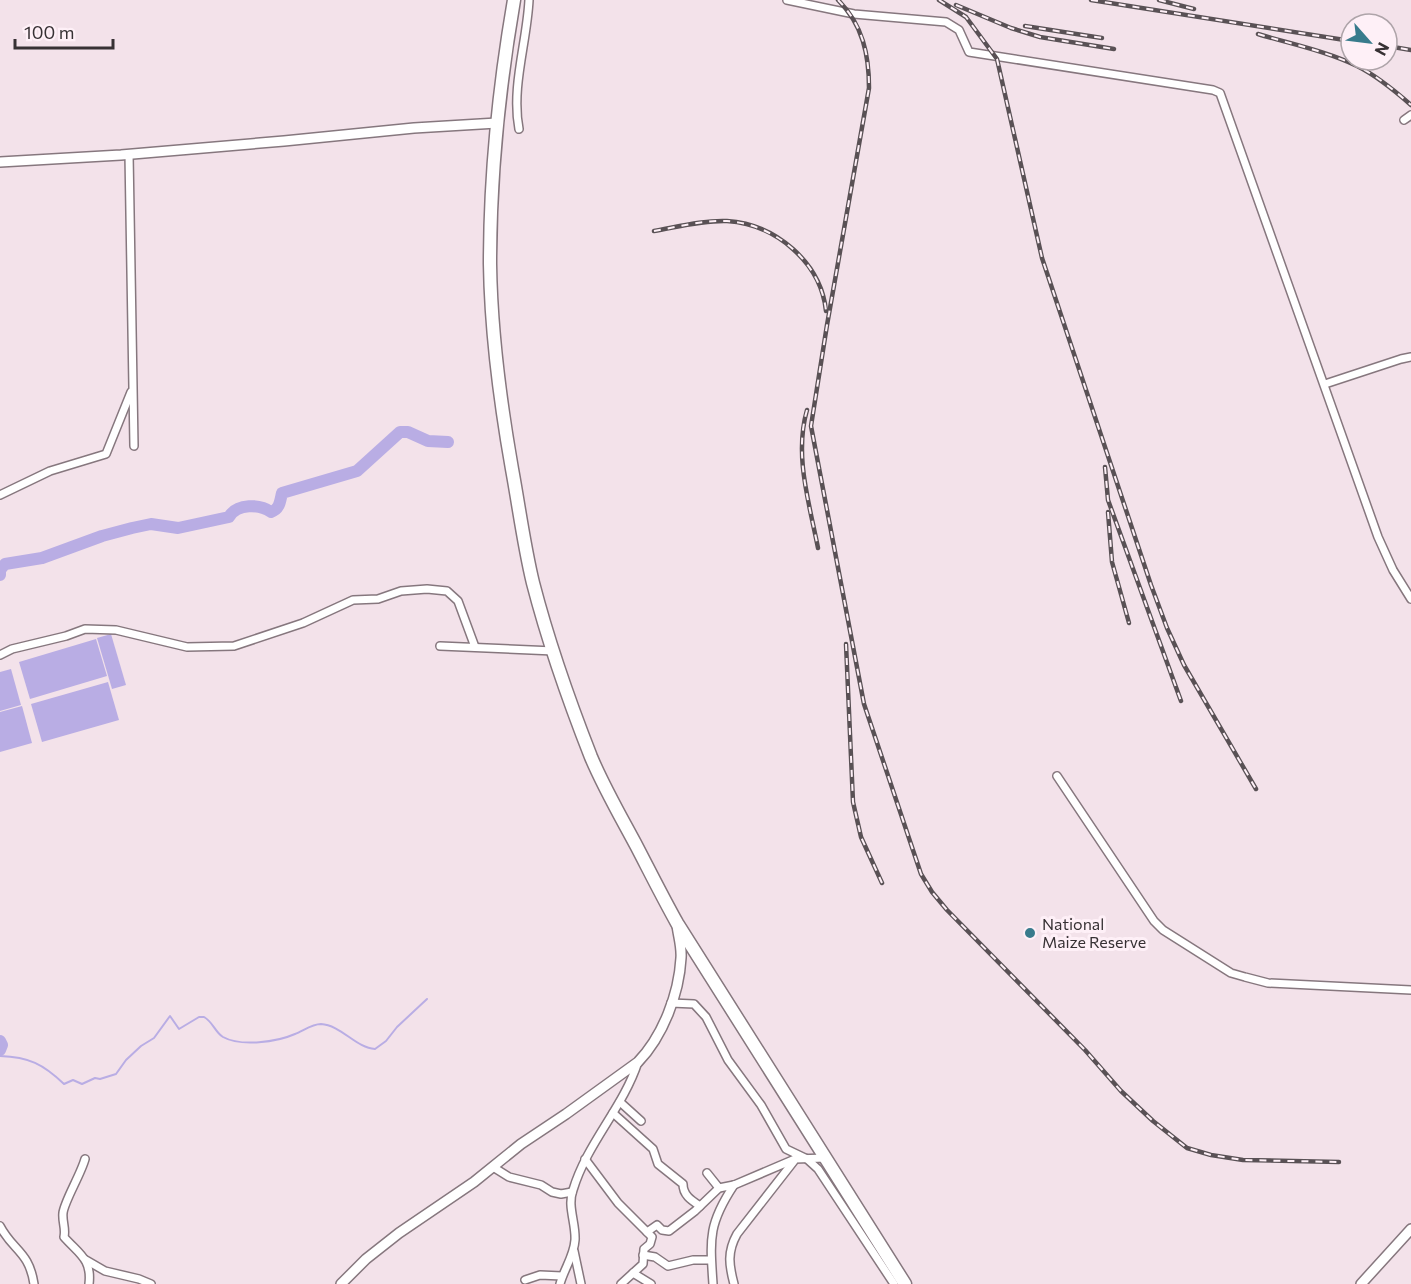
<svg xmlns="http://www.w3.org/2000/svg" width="1411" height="1284" viewBox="0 0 1411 1284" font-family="Commissioner,sans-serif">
<rect width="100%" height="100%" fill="#f3e2ea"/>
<g fill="#b9ade4">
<path d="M 111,634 L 126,685 L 112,689 L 97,638 Z"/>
<path d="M 96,639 L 107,676 L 30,699 L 19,662 Z"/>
<path d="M 11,669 L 21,705 L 0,711 L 0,672 Z"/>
<path d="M 108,682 L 119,720 L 42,742 L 31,704 Z"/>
<path d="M 22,706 L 32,743 L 0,752 L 0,712 Z"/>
</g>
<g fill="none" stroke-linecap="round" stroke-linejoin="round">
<path stroke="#b9ade4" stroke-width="2" d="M 0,1056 C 29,1057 43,1064 64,1084 L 73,1080 L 82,1084 L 95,1078 L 100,1079 L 116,1074 L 126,1060 L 141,1046 L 154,1038 L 170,1016 L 179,1029 L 199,1017 L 204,1017 C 213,1022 215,1032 223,1037 C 241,1047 277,1042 295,1034 C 303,1031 312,1024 321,1024 C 341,1025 356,1048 375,1049 L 386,1041 L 397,1027 L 427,999"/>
<g stroke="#b9ade4" stroke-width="12">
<path d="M 0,575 L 0,570 L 5,564 L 42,558 L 102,536 L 132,528 L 151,524 L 178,528 L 229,517 C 237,503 260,504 271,512 C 280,509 280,501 282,493 L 357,471 L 400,432 L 408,432 L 428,441 L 448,442"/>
<path d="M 0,1041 L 2,1045 L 0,1050"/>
</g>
<g stroke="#86777e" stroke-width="10">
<g id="street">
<path d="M 787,0 L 854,14 L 946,22 L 959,30 L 969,52 L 1213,90 L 1220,93 L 1378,537 L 1393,570 L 1411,599"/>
<path d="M 1404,120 L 1411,115"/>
<path d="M 519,129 C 511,87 527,42 529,0"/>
<path d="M 129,154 L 134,446"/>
<path d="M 1325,384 L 1401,359 L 1411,357"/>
<path d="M 0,495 L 50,471 L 106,454 L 131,392"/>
<path d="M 440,646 L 554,651"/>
<path d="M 0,655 L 12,649 L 66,636 L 85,629 L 116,630 L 187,647 L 234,646 L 303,623 L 353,600 L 378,599 L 401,591 L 427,589 L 447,591 L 458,601 L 475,647"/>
<path d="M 1057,776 L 1154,921 L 1163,930 L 1231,973 L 1245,977 L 1268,983 L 1411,990"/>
<path d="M 671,1003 L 694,1004 L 706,1017 L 728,1060 L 761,1105 L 786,1149 L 807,1159 L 818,1169 L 894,1284"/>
<path d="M 620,1102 L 641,1121"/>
<path d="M 613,1113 L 653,1149 L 658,1164 L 683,1184 C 683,1195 691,1200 700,1206"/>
<path d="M 85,1159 C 81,1174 64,1202 63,1213 C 62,1222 66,1228 64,1237 C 79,1254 92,1259 89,1284"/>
<path d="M 585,1159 L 618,1203 L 652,1237 L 650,1244 L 644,1249 L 643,1264 L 621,1284"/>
<path d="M 493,1167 L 509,1177 L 541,1185 L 552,1192 L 561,1194 L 572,1192"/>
<path d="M 707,1173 L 719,1188"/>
<path d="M 0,1226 C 13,1251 29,1251 34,1284"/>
<path d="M 647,1232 L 657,1225 L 662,1230 L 669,1231 L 695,1211 L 719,1188 L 734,1185 L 795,1159 L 825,1158"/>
<path d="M 574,1251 L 581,1284"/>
<path d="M 643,1255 L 655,1257 L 668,1266 L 693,1260 L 711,1260"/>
<path d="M 86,1260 L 105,1271 L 139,1279 L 151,1284"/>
<path d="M 633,1273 L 651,1284"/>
<path d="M 525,1280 L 540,1275 L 562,1276"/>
<path d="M 560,1284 C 564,1269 574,1256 575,1240 C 576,1223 567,1206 573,1190 C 587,1143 623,1108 638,1062"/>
<path d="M 713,1284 C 710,1239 708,1224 734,1185"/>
<path d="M 734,1284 C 729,1265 727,1252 737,1234 L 794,1161"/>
</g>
</g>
<g stroke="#86777e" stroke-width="12">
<g id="secondary">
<path d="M 0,162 L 121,155 L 284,141 L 414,128 L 497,123"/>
<path d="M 341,1284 L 366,1259 L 399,1233 L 474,1182 L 521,1144 L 566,1114 L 638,1062 C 663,1036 679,994 681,958 C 682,947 678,935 677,925"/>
<path d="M 1361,1284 L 1411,1229"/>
</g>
</g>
<g stroke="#86777e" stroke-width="15">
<path id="highway" d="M 514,0 C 499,87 490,175 490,264 C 491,333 500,401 512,469 C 519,507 524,546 533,583 C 548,641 569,701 591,757 C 604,788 621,817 637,847 C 650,872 663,898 677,923 L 905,1284"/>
</g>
<use href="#street" stroke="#fff" stroke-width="7"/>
<use href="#secondary" stroke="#fff" stroke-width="9"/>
<use href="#highway" stroke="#fff" stroke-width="12"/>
<g stroke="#595155" stroke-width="4.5">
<g id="rail">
<path d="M 838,0 C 863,25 869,55 869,88 L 827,325 L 811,426 L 864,704 L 921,874 L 932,892 L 947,910 L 1085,1050 L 1121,1091 L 1153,1121 L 1187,1148 L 1211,1155 L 1243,1160 L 1339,1162"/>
<path d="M 939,0 L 966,17 L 997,59 L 1042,258 L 1151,585 L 1167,628 L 1184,665 L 1256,789"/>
<path d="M 1091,0 L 1351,41"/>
<path d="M 1159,0 L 1194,9"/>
<path d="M 956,5 L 1011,28 L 1040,37 L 1114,49"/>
<path d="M 1025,26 L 1102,38"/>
<path d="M 1258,34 C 1291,44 1326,51 1357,66 C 1377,76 1394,90 1411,105"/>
<path d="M 1387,46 L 1411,50"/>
<path d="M 654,231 C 677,227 703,220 727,221 C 775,224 821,262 826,311"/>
<path d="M 807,410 C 794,455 809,502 818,548"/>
<path d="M 1105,467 L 1108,500 L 1181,701"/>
<path d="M 1108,512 L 1112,562 L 1129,623"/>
<path d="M 846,644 L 853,802 L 861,837 L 882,883"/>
</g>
</g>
<use href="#rail" stroke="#fef0f7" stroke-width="2" stroke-dasharray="7" stroke-linecap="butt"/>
</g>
<circle fill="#387b8c" stroke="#fef0f7" stroke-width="2" cx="1030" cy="933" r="6"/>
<g text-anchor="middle" stroke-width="6" stroke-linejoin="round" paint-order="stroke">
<g font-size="16" fill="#373134" stroke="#fef0f7" text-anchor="start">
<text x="1042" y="930">National<tspan x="1042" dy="18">Maize Reserve</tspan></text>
</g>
</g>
<g transform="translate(1369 42) rotate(118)"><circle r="28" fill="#fef0f7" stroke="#aea4a9" stroke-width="1.5"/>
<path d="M0-4.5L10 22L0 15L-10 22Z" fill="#387b8c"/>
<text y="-9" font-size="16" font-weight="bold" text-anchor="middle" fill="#373134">N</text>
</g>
<path d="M15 39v9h98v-9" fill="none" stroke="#373134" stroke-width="3"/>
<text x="24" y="39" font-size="18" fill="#373134" stroke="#fef0f7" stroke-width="4.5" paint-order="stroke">100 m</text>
</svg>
